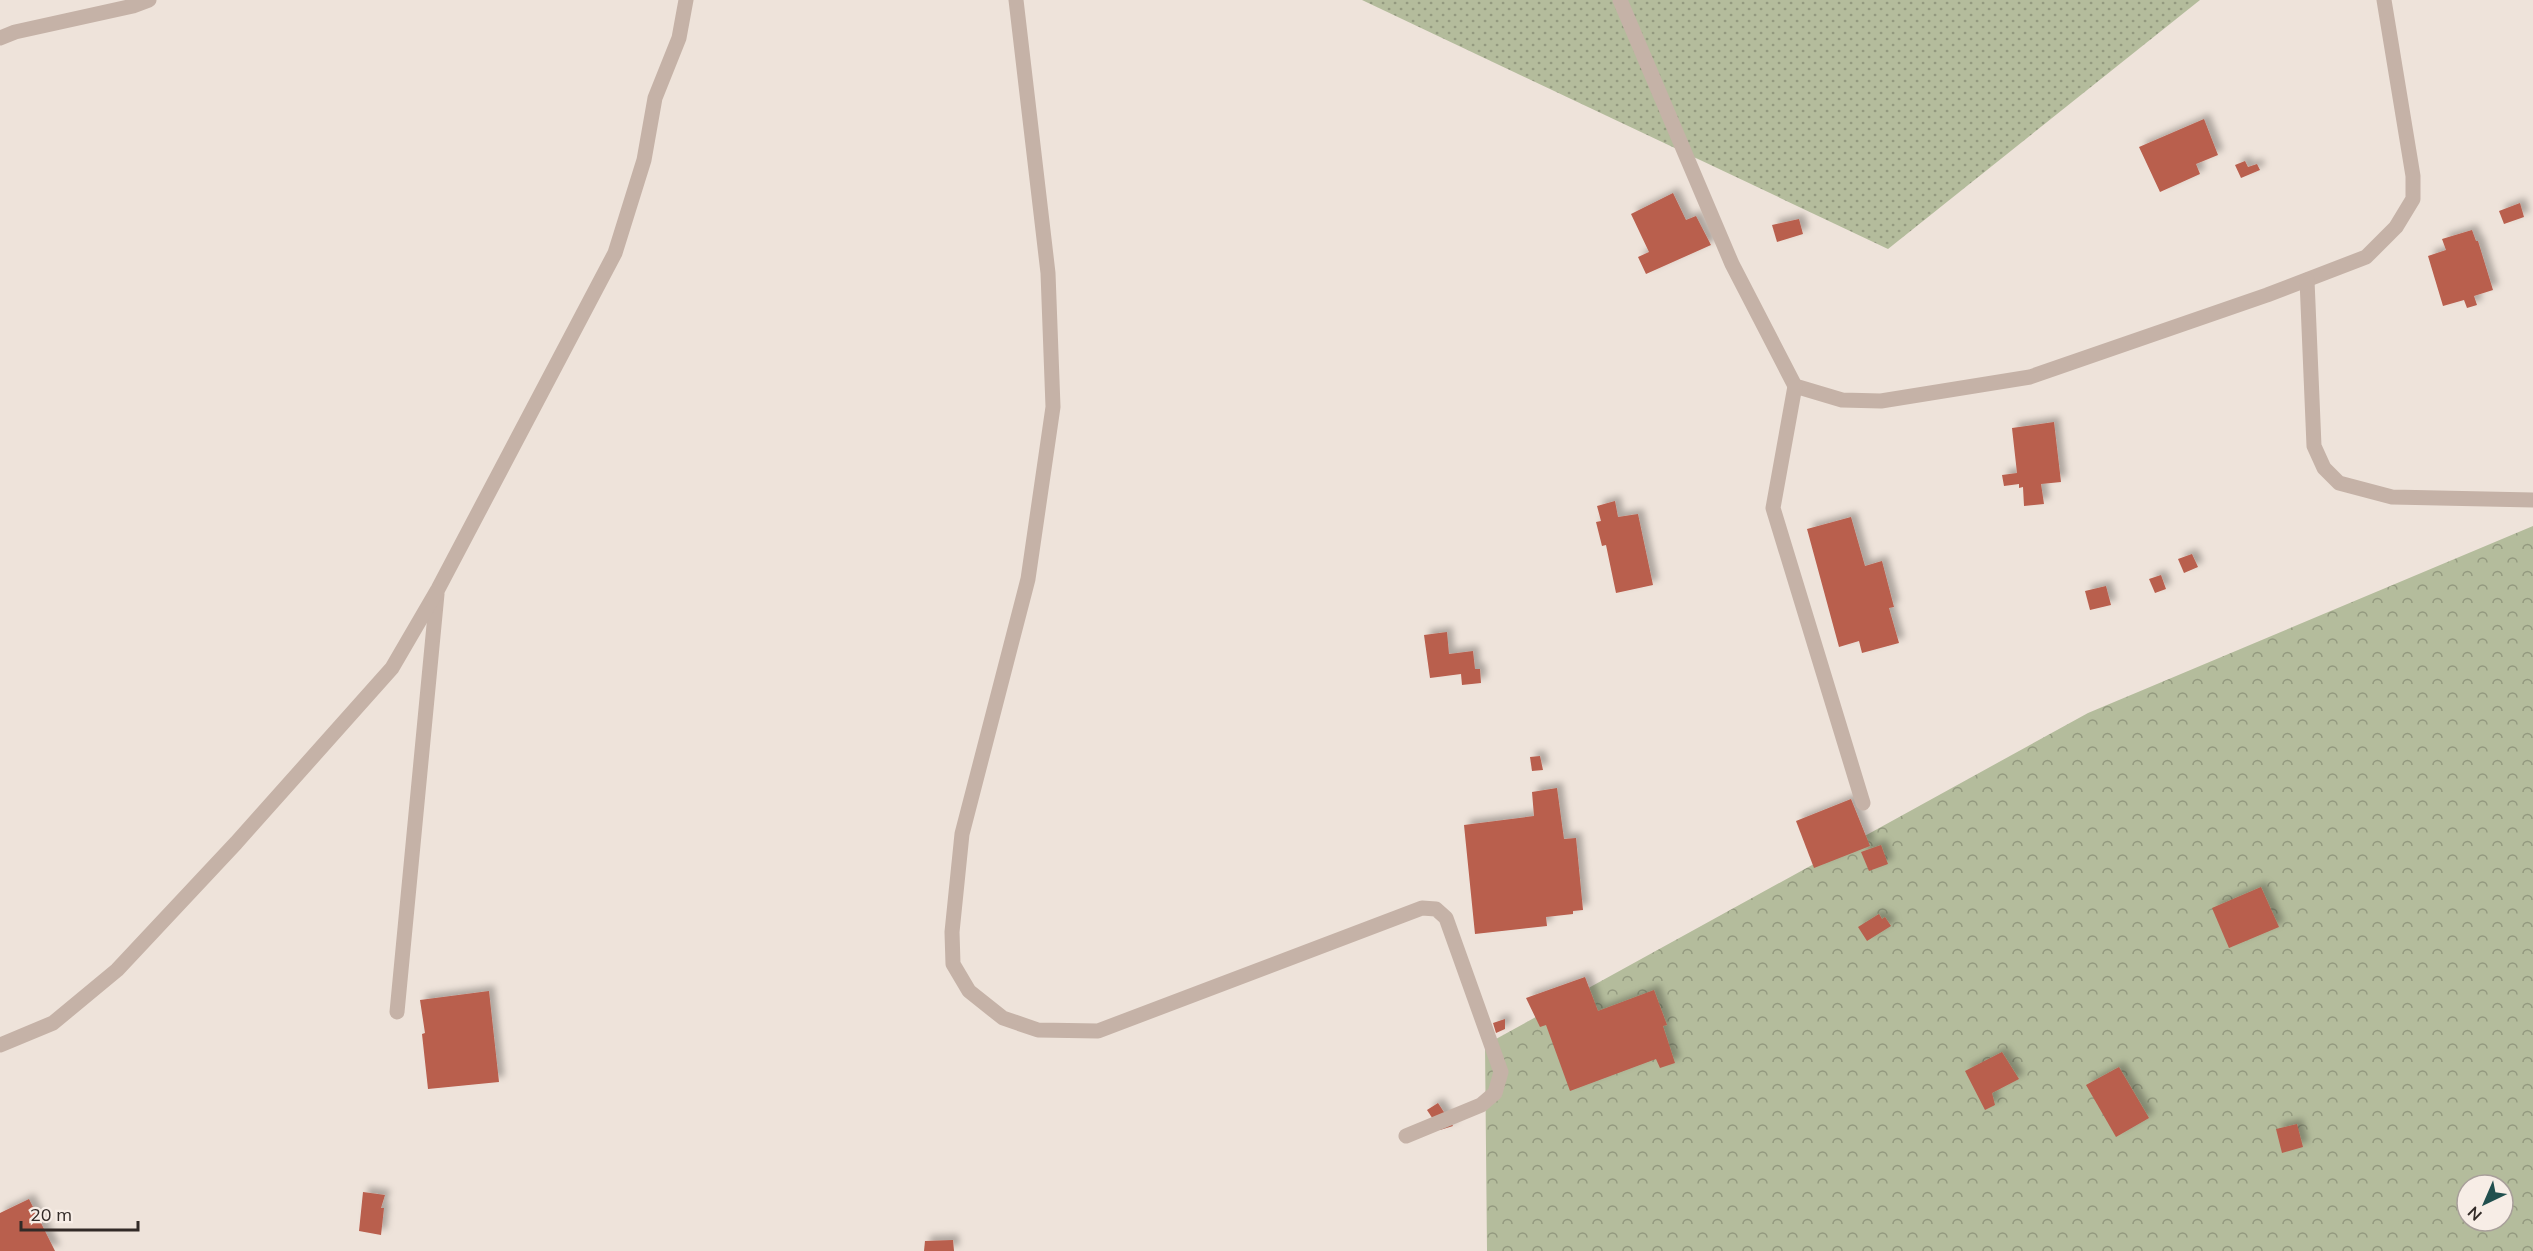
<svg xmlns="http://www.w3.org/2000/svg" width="2533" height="1251" viewBox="0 0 2533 1251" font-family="Mulish,sans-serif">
<defs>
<pattern id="grass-dots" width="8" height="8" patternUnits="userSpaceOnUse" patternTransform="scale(1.5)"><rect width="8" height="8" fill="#b4bc9c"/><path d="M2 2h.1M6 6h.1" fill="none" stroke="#93997f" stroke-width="1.8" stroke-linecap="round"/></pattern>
<pattern id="forest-crowns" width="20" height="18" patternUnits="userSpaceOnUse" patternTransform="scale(1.5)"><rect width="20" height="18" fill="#b4bc9c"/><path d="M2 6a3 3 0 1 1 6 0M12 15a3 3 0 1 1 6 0" fill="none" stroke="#93997f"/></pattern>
<filter id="shadow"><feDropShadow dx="5.5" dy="-5.5" stdDeviation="3" flood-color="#0004"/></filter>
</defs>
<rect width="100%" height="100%" fill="#eee3da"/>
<path fill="url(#grass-dots)" d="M 1362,0 L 2200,0 L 1888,249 Z"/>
<path fill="url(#forest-crowns)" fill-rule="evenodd" d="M 2533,526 L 2533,1251 L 1487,1251 L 1485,1045 L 2088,713 ZM 2467,1185 L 2503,1185 L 2503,1221 L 2467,1221 Z"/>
<g fill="#b95e4d" filter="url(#shadow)">
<path d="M 2204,119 L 2218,155 L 2196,164 L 2200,174 L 2160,192 L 2139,147 Z"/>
<path d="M 2245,161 L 2248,167 L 2257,164 L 2260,170 L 2241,178 L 2235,165 Z"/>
<path d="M 1673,193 L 1686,220 L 1696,216 L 1711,245 L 1646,274 L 1638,257 L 1649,252 L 1631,214 Z"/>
<path d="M 2520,203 L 2524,217 L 2504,224 L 2499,211 Z"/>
<path d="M 1799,219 L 1803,234 L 1777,242 L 1772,225 Z"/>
<path d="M 2472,230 L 2476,241 L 2478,241 L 2493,290 L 2474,296 L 2477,305 L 2467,308 L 2464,300 L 2443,306 L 2428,256 L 2446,250 L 2442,239 Z"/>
<path d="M 2054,422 L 2061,482 L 2041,484 L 2044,504 L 2024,506 L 2023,487 L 2019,488 L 2019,484 L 2004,486 L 2002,475 L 2017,473 L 2012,428 Z"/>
<path d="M 1615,501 L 1618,517 L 1638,514 L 1653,585 L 1616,593 L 1606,545 L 1602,546 L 1596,522 L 1601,521 L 1597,506 Z"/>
<path d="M 1851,517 L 1865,566 L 1882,561 L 1894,607 L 1889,608 L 1899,643 L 1862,653 L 1859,641 L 1839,647 L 1807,529 Z"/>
<path d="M 2192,554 L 2198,567 L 2184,573 L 2178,559 Z"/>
<path d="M 2161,575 L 2166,589 L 2155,593 L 2149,579 Z"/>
<path d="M 2106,586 L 2111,605 L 2090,610 L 2085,591 Z"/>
<path d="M 1447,632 L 1449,654 L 1473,651 L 1475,669 L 1480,669 L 1481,683 L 1462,685 L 1461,674 L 1430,678 L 1424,635 Z"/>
<path d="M 1540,756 L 1543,770 L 1532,771 L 1530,757 Z"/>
<path d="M 1557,788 L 1564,839 L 1576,838 L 1583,910 L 1573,911 L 1573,914 L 1546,917 L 1547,926 L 1475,934 L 1464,825 L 1534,816 L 1532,792 Z"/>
<path d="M 1851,799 L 1870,846 L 1814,868 L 1796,821 Z"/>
<path d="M 1881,845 L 1888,864 L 1869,871 L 1861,852 Z"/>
<path d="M 2261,887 L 2279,927 L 2229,948 L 2212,908 Z"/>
<path d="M 1879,914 L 1882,919 L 1885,917 L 1891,926 L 1867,941 L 1858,927 Z"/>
<path d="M 1585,977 L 1598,1011 L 1654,990 L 1667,1025 L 1663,1026 L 1675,1063 L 1660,1068 L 1656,1059 L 1570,1091 L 1546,1025 L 1540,1027 L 1526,998 Z"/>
<path d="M 489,991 L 499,1082 L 428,1089 L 422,1034 L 425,1033 L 420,1000 Z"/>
<path d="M 1505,1019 L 1505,1029 L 1496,1033 L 1493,1023 Z"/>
<path d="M 2002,1052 L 2019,1079 L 1992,1093 L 1995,1105 L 1985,1110 L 1965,1071 Z"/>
<path d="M 2119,1067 L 2149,1118 L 2116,1137 L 2086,1085 Z"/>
<path d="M 1438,1103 L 1453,1126 L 1440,1130 L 1427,1110 Z"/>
<path d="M 2297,1124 L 2303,1147 L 2282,1153 L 2276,1129 Z"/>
<path d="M 363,1192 L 385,1195 L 381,1208 L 384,1208 L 381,1235 L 359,1231 Z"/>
<path d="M 29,1199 L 55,1251 L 0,1251 L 0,1213 Z"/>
<path d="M 953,1240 L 954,1251 L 924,1251 L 925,1241 Z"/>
</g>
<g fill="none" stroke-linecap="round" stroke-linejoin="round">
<g stroke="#c5b2a7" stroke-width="15">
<path d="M 1016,0 L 1048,273 L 1053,407 L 1028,579 L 962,834 L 952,932 L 953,964 L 969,991 L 1003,1018 L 1038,1030 L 1098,1031 L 1422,908 L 1436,909 L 1446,918 L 1501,1072 L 1495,1093 L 1481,1105 L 1406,1136"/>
<path d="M 1620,0 L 1732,264 L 1795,386 L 1842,400 L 1881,401 L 2030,377 L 2267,295 L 2366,257 L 2396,227 L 2413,199 L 2413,176 L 2384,0"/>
<path d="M 0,38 L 15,32 L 133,6 L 149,0"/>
<path d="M 2307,280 L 2314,446 L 2324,468 L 2339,483 L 2392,497 L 2533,500"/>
<path d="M 1795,386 L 1773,508 L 1863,803"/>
<path d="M 397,1012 L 437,594"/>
<path d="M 0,1045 L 53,1023 L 117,970 L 236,843 L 392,668 L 438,589 L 615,253 L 644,160 L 655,98 L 679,38 L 686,0"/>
</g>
</g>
<g transform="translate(2485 1203) rotate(224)"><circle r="28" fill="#f7ede6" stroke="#a89f9a" stroke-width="1.5"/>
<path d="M0-4.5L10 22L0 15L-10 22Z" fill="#214f4e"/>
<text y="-9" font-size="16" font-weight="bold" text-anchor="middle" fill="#322a27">N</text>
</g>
<path d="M21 1221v9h117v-9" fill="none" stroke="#322a27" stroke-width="3"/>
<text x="30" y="1221" font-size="18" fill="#322a27" stroke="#f7ede6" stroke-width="4.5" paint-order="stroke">20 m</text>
</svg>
